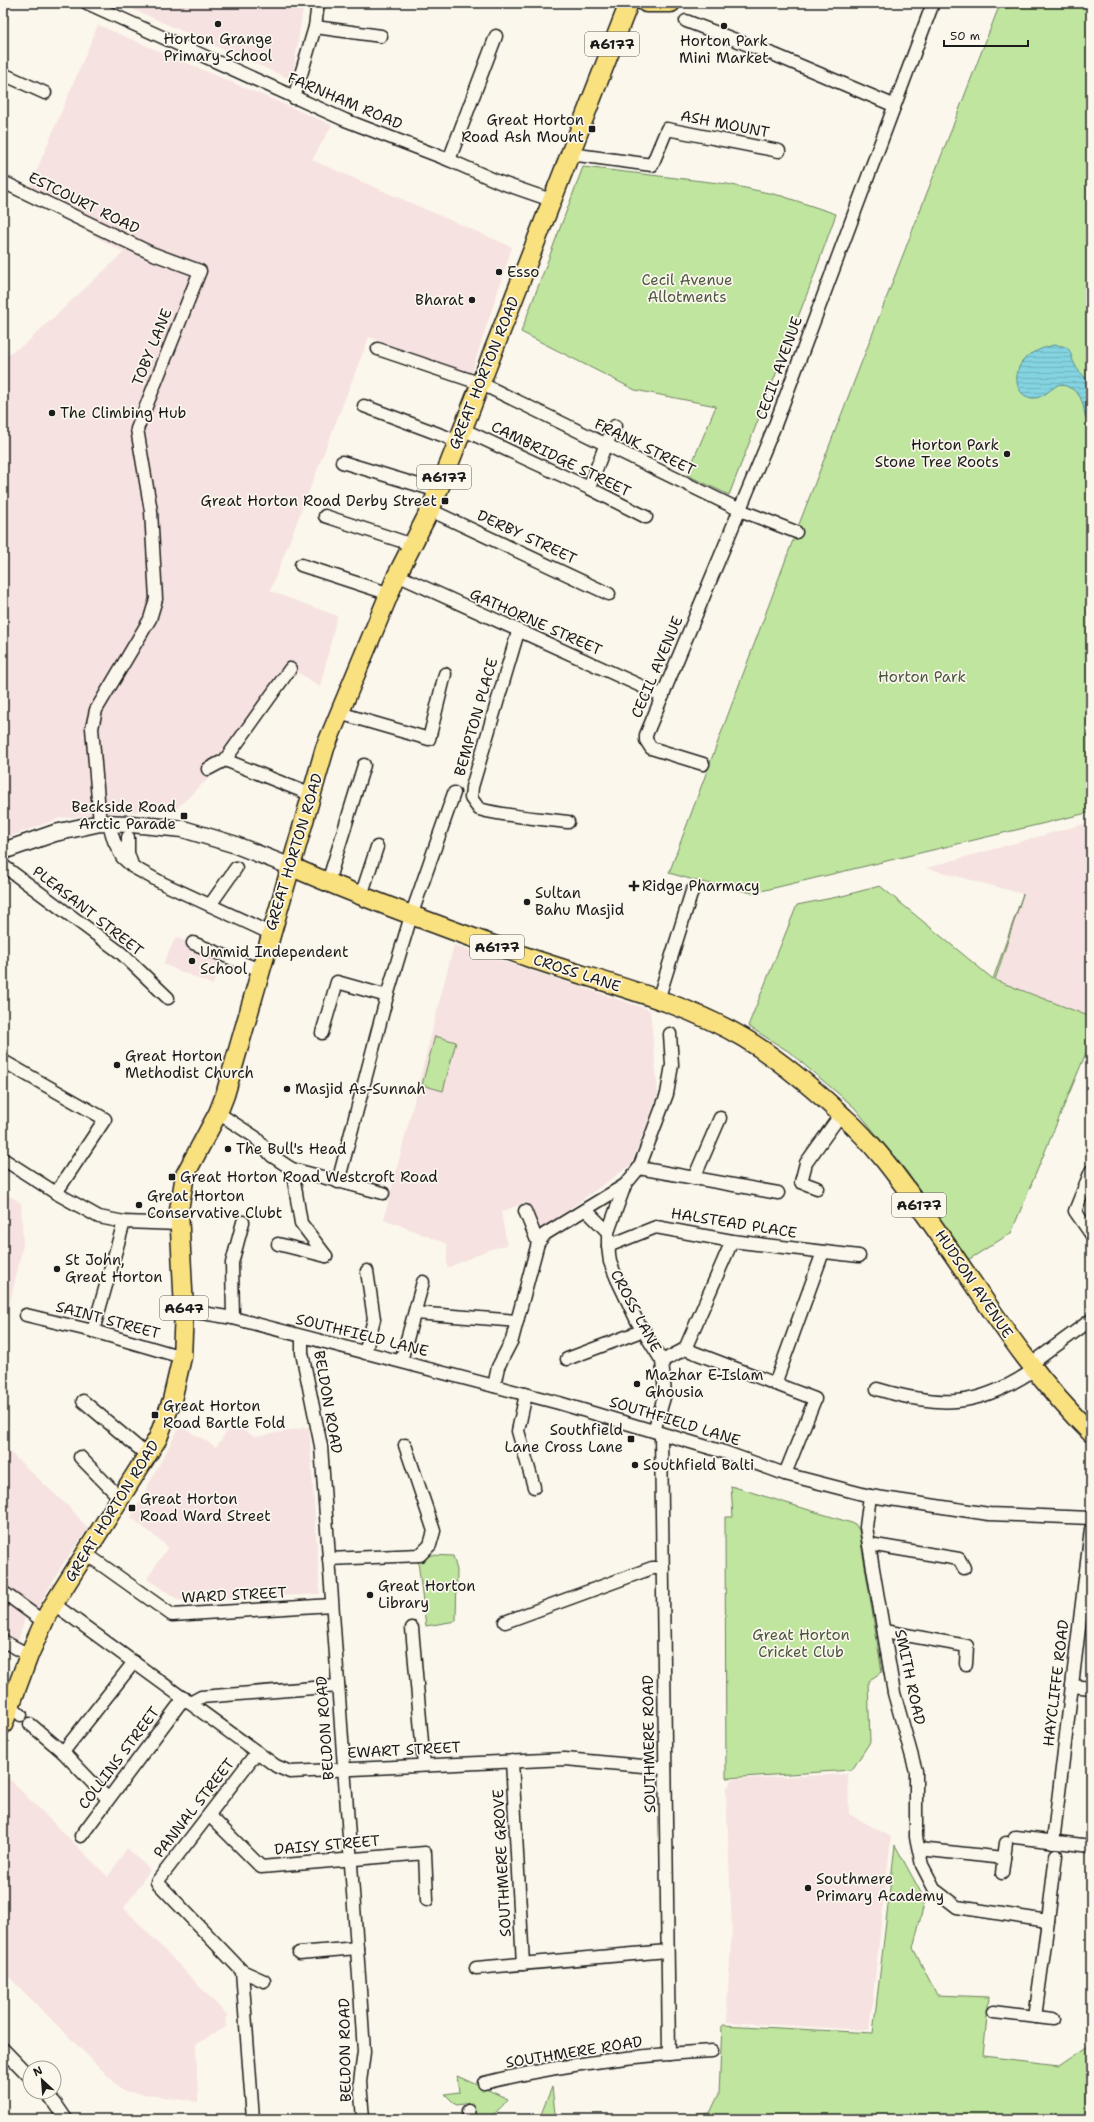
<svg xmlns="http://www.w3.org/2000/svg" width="1094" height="2122" viewBox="0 0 1094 2122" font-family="'Shantell Sans',sans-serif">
<defs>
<pattern id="water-rules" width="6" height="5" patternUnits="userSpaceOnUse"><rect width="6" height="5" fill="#83d3e0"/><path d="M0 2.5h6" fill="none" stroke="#71b5c0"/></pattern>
</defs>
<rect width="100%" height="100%" fill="#fbf7ec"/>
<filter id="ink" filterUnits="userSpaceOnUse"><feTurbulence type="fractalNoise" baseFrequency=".025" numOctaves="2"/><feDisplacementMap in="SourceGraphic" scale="8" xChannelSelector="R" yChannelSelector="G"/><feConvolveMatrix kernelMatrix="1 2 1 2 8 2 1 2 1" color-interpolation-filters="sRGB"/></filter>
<g filter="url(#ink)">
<g fill="#f6e2e0">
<path d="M 119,3 L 304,3 L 292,80 Z"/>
<path d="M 98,25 L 332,125 L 312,160 L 512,247 L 471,374 L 369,337 L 270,591 L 337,616 L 320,687 L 296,671 L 230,758 L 177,808 L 60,818 L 3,839 L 3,357 L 25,344 L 124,252 L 25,198 Z"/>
<path d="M 1091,822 L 1091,1017 L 995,980 L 1023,894 L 926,868 Z"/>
<path d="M 176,937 L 221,959 L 213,985 L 163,964 Z"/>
<path d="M 454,945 L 650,1010 L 658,1094 L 631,1165 L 541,1229 L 526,1202 L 501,1212 L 507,1245 L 488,1250 L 447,1268 L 447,1244 L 384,1219 Z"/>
<path d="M 3,1192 L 21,1203 L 23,1245 L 3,1333 Z"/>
<path d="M 232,1424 L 255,1437 L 309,1427 L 320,1594 L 179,1600 L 147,1579 L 168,1547 L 131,1517 L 180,1426 L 216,1447 Z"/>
<path d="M 3,1446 L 73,1511 L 88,1529 L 64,1562 L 30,1621 L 25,1618 L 18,1641 L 3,1635 Z"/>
<path d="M 848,1774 L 849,1814 L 891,1837 L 869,2030 L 726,2022 L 732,1929 L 726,1789 L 733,1779 Z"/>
<path d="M 6,1776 L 108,1877 L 127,1848 L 150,1870 L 124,1908 L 227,2015 L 226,2027 L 196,2044 L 198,2102 L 123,2091 L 3,1971 L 3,1783 Z"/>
</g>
<g fill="#bfe59f" stroke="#6e805e">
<path d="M 1042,3 L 1091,3 L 1091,812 L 753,893 L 697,881 L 669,873 L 796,532 L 998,9 Z"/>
<path d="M 583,167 L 727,184 L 782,196 L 836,214 L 812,281 L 729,495 L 687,475 L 716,406 L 635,390 L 521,332 Z"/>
<path d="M 880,886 L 993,979 L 1023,894 L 995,980 L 1091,1017 L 1091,1041 L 1011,1233 L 968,1260 L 907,1172 L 854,1107 L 788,1051 L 748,1026 L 797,905 L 842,896 Z"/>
<path d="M 435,1036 L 456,1042 L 443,1091 L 422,1085 Z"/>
<path d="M 731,1486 L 855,1524 L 859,1530 L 882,1672 L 868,1681 L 870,1742 L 852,1770 L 726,1778 L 725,1517 L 733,1517 Z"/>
<path d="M 430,1555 L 453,1556 L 457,1570 L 456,1621 L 426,1626 L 418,1561 Z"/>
<path d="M 895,1845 L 925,1900 L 913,1948 L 937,1995 L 989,1997 L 983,2056 L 1060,2065 L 1091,2044 L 1091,2119 L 647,2119 L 710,2113 L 719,2094 L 722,2025 L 873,2033 Z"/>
<path d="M 457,2076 L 508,2099 C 500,2109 492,2119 478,2119 L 474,2115 L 472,2103 L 456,2105 L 445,2094 L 459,2092 Z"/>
<path d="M 552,2087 L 555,2113 L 560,2119 L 539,2119 Z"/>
</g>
<path fill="url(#water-rules)" stroke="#5a8a92" d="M 1054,345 C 1074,346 1068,352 1075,365 C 1077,370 1083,375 1087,379 L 1091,379 L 1091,427 C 1078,413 1092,393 1060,384 C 1052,387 1043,399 1033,398 C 1015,397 1013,374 1022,362 C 1029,352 1043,348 1054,345 Z"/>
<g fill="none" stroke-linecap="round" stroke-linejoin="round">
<g stroke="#1c1c1c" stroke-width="15">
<g id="street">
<path d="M 87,3 L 345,120 L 449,160 L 499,182 L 551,200"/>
<path d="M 686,21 L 775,55 L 893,105"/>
<path d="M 315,27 L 381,36"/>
<path d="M 3,74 L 45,93"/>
<path d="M 294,98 L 315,27 L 318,3"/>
<path d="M 570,154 L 652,165 L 667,129 L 779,151"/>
<path d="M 449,160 L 496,36"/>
<path d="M 3,182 L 151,253 L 200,271 L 137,429 L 151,511 L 156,599 L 150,619 L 96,710 L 92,728 L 100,823"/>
<path d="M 378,349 L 482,384 L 740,510 L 796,532"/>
<path d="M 364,406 L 444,436 L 457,442"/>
<path d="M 462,429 L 589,488 L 646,517"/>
<path d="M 342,462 L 438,491"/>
<path d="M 589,488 L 605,446 L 615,426"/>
<path d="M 430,510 L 609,594"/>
<path d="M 325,516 L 413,545"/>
<path d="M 301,565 L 390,594"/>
<path d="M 397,575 L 663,696"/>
<path d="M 518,632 L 472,787 L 471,798 L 479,809 C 508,817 538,818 568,822"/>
<path d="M 339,713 L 429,739 L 445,674"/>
<path d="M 225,760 L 290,669"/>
<path d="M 703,764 L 651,748 L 646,740 L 646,735 L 775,425 L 933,3"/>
<path d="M 208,769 L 225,760 L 312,795"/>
<path d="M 109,824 L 114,841 L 122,857 L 133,867 L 164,884 L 270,933"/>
<path d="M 128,837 L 128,853 L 132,865"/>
<path d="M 5,867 L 121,953 L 168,998"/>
<path d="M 328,882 L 364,765"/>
<path d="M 361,896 L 377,847"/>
<path d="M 210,905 L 236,868"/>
<path d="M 193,943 L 260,970"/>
<path d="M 658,1000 L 692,891"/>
<path d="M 322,1033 L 337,982 L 387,996"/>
<path d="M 3,1061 L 105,1119 L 56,1193"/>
<path d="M 218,1113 L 255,1137 L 272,1156 L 292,1169 L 301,1223 L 326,1256"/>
<path d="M 3,1159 L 56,1193 L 99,1217 L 124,1222 L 179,1224"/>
<path d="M 639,1168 L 778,1193"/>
<path d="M 292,1169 L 383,1193"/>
<path d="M 1091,1171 L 1075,1211 L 1091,1234"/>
<path d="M 694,1178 L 720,1118"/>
<path d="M 338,1182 L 387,996 L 411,916 L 454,793"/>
<path d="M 817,1188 L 801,1182 L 806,1163 L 841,1114"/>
<path d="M 586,1210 L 608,1232"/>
<path d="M 525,1211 L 538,1243"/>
<path d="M 278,1244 L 326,1256"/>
<path d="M 608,1246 L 656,1227 L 732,1241 L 859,1256"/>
<path d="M 184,1310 L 233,1318 L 559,1403 L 724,1452 L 785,1474 L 870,1496 L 989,1514 L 1091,1518"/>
<path d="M 415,1313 L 517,1321"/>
<path d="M 26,1315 L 93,1331 L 182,1357"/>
<path d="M 233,1318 L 232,1263 L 243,1222"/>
<path d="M 93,1331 L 124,1222"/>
<path d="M 302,1337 L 302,1353 L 321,1446 L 360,1990 L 364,2052 L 360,2082 L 363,2119"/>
<path d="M 685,1349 L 815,1399 L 785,1474"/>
<path d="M 365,1353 L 374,1319 L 367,1271"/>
<path d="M 567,1359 L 644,1330"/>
<path d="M 401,1361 L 423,1282"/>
<path d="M 662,1361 L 685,1349 L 732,1241"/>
<path d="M 1031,1364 L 1091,1320"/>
<path d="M 775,1384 L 823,1252"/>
<path d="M 494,1386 L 498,1367 L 512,1340 L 538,1243 L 545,1234 L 625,1185"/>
<path d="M 877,1389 C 941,1408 978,1408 1035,1369"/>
<path d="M 526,1394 L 518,1431 L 534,1487"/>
<path d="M 83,1401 L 148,1456"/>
<path d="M 654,1431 L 665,1394 L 662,1361 L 637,1321 L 617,1279 L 610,1262 L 608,1246 L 608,1232 L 625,1185 L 639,1168 L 667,1094 L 672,1065 L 670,1034"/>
<path d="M 661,1434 L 669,2054"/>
<path d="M 80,1457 L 121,1499"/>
<path d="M 870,1496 L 866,1527 L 894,1693 L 916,1771 L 916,1837 L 922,1865 L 935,1890 L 957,1907 L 1048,1921 L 1056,1855"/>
<path d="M 869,1544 L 959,1559 L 964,1568"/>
<path d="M 85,1553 L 172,1615 L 332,1605"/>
<path d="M 329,1559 L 420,1555 L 430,1545 L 434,1531 L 405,1445"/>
<path d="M 3,1592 L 44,1622"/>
<path d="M 54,1604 L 276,1766 L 290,1772 L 565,1759 L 665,1768"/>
<path d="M 505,1622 L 652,1568 L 663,1568"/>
<path d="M 412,1628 L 424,1765"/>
<path d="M 884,1631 L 967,1646 L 966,1664"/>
<path d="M 3,1641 L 29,1655"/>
<path d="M 1072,1686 L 1091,1688"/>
<path d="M 190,1703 L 201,1697 L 338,1686"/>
<path d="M 10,1705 L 21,1715"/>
<path d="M 30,1724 L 63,1752 L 108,1799"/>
<path d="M 63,1752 L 134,1662"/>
<path d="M 257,1752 L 157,1882 L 242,1971 L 264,1981"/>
<path d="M 512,1761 L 523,1964"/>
<path d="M 209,1815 L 261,1867 L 425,1853 L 427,1900"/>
<path d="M 81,1836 L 184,1698"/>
<path d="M 1015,1837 L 1091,1846"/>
<path d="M 1053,1842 L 1091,1529"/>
<path d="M 919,1849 L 1004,1858"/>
<path d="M 1002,1873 L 1006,1843"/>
<path d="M 299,1953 L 357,1948"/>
<path d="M 476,1968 L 667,1951"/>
<path d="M 242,1971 L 253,2119"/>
<path d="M 994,2012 L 1053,2019"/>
<path d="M 1035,2017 L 1048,1921"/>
<path d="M 3,2049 L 30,2077"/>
<path d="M 484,2083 C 558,2065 636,2055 712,2051"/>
<path d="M 44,2092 L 55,2103 L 66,2119"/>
<path d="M 468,2111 L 469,2119"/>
</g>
</g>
<g stroke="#1c1c1c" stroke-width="19">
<path id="secondary" d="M 3,851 L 55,833 L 100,823 L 131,824 L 183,829 L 233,844 L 292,867"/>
</g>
<g stroke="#1c1c1c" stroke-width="21">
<g id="primary">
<path d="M 646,3 L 671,3"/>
<path d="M 292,867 C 370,901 450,930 530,958 C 600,982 680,1000 744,1038 C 780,1060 813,1088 844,1117 C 872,1142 894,1172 916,1202 C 974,1280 1021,1365 1091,1433"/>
<path d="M 3,1725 L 29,1655 L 48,1613 L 158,1438 L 172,1400 L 182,1357 L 184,1310 L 179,1210 L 185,1175 L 218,1113 L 225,1095 L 325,748 L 397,575 L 430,510 L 446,472 L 629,3"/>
</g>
</g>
<use href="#street" stroke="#fbf7ec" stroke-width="12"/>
<use href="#secondary" stroke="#fbf7ec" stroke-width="16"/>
<use href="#primary" stroke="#fae180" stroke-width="18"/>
</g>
</g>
<g fill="#1c1c1c" stroke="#fbf7ec" stroke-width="1.5">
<circle cx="218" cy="24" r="4"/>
<circle cx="724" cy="26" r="4"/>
<rect x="588" y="125" width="8" height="8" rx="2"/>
<circle cx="499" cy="272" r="4"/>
<circle cx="472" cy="300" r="4"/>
<circle cx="52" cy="413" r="4"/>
<circle cx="1007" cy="454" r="4"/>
<rect x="441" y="497" width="8" height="8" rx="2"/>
<rect x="180" y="812" width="8" height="8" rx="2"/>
<path d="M632 880h4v4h4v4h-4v4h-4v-4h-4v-4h4z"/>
<circle cx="527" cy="902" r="4"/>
<circle cx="192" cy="961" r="4"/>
<circle cx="117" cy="1065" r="4"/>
<circle cx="287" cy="1089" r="4"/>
<circle cx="228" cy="1149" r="4"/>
<rect x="168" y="1173" width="8" height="8" rx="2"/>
<circle cx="139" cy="1205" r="4"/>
<circle cx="57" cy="1269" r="4"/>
<circle cx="637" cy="1384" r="4"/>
<rect x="151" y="1411" width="8" height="8" rx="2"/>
<rect x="627" y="1435" width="8" height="8" rx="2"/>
<circle cx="635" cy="1465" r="4"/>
<rect x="128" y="1504" width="8" height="8" rx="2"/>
<circle cx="370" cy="1595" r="4"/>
<circle cx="808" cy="1888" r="4"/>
</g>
<g text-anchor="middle" stroke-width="3.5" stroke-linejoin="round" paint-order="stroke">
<g fill="#fbf7ec" stroke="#5f5e5a" stroke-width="1">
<rect x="585" y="32" width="54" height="24" rx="3"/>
<rect x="417" y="465" width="54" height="24" rx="3"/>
<rect x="470" y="935" width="54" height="24" rx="3"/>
<rect x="892" y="1193" width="54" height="24" rx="3"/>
<rect x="160" y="1296" width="48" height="24" rx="3"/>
</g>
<g font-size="14" font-weight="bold" fill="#1c1c1c">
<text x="612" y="49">A6177</text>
<text x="444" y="482">A6177</text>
<text x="497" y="952">A6177</text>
<text x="919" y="1210">A6177</text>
<text x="184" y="1313">A647</text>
</g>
<g font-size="15" fill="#1c1c1c" stroke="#fbf7ec" text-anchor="start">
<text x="218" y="44" text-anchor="middle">Horton Grange<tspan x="218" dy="17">Primary School</tspan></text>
<text x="724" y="46" text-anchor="middle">Horton Park<tspan x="724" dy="17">Mini Market</tspan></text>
<text x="584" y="125" text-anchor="end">Great Horton<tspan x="584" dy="17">Road Ash Mount</tspan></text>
<text x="507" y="277">Esso</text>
<text x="464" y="305" text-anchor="end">Bharat</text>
<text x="60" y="418">The Climbing Hub</text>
<text x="999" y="450" text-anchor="end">Horton Park<tspan x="999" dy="17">Stone Tree Roots</tspan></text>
<text x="437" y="506" text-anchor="end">Great Horton Road Derby Street</text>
<text x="176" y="812" text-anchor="end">Beckside Road<tspan x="176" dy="17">Arctic Parade</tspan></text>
<text x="642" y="891">Ridge Pharmacy</text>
<text x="535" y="898">Sultan<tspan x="535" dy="17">Bahu Masjid</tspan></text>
<text x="200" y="957">Ummid Independent<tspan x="200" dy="17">School</tspan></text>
<text x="125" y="1061">Great Horton<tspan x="125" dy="17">Methodist Church</tspan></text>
<text x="295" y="1094">Masjid As-Sunnah</text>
<text x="236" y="1154">The Bull's Head</text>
<text x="180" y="1182">Great Horton Road Westcroft Road</text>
<text x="147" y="1201">Great Horton<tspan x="147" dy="17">Conservative Clubt</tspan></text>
<text x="65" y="1265">St John,<tspan x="65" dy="17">Great Horton</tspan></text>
<text x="645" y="1380">Mazhar E-Islam<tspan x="645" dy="17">Ghousia</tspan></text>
<text x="163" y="1411">Great Horton<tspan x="163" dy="17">Road Bartle Fold</tspan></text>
<text x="623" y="1435" text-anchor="end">Southfield<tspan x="623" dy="17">Lane Cross Lane</tspan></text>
<text x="643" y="1470">Southfield Balti</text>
<text x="140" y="1504">Great Horton<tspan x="140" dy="17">Road Ward Street</tspan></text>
<text x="378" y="1591">Great Horton<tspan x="378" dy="17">Library</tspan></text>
<text x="816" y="1884">Southmere<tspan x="816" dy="17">Primary Academy</tspan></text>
</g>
<g font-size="15" fill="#1c1c1c" stroke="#fbf7ec">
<text transform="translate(345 101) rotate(23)" y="5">FARNHAM ROAD</text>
<text transform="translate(725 124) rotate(11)" y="5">ASH MOUNT</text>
<text transform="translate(84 203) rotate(26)" y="5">ESTCOURT ROAD</text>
<text transform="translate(152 347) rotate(-68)" y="5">TOBY LANE</text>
<text transform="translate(779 368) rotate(-70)" y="5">CECIL AVENUE</text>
<text transform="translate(484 373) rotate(-68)" y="5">GREAT HORTON ROAD</text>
<text transform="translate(645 447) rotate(26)" y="5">FRANK STREET</text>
<text transform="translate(561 459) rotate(26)" y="5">CAMBRIDGE STREET</text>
<text transform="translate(527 537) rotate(25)" y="5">DERBY STREET</text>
<text transform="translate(536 622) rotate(24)" y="5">GATHORNE STREET</text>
<text transform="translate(657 667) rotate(-67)" y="5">CECIL AVENUE</text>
<text transform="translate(476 717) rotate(-74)" y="5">BEMPTON PLACE</text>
<text transform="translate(294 852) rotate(-73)" y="5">GREAT HORTON ROAD</text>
<text transform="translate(88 911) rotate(38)" y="5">PLEASANT STREET</text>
<text transform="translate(577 973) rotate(18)" y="5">CROSS LANE</text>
<text transform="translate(734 1223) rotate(9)" y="5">HALSTEAD PLACE</text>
<text transform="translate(974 1284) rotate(56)" y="5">HUDSON AVENUE</text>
<text transform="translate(636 1311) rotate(62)" y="5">CROSS LANE</text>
<text transform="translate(108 1320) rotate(15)" y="5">SAINT STREET</text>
<text transform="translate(362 1335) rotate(14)" y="5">SOUTHFIELD LANE</text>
<text transform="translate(328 1402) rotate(80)" y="5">BELDON ROAD</text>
<text transform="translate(675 1421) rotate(17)" y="5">SOUTHFIELD LANE</text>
<text transform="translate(112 1511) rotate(-58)" y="5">GREAT HORTON ROAD</text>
<text transform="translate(234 1595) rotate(-3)" y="5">WARD STREET</text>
<text transform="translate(910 1677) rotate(78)" y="5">SMITH ROAD</text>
<text transform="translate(1056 1683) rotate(-83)" y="5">HAYCLIFFE ROAD</text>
<text transform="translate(325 1728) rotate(-94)" y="5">BELDON ROAD</text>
<text transform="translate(649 1744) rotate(-91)" y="5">SOUTHMERE ROAD</text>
<text transform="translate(404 1750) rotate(-3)" y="5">EWART STREET</text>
<text transform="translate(119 1758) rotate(-53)" y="5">COLLINS STREET</text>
<text transform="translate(194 1808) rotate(-52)" y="5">PANNAL STREET</text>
<text transform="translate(327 1845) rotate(-5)" y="5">DAISY STREET</text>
<text transform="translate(502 1863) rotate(-93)" y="5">SOUTHMERE GROVE</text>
<text transform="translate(345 2050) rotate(-91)" y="5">BELDON ROAD</text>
<text transform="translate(574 2052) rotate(-9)" y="5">SOUTHMERE ROAD</text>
</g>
<g font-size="15" fill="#4d5843" stroke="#fbf7ec">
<text x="687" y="285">Cecil Avenue<tspan x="687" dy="17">Allotments</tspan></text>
<text x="922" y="682">Horton Park</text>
<text x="801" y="1640">Great Horton<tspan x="801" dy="17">Cricket Club</tspan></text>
</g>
</g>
<rect width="1094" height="2122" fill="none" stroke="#fbf7ec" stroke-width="16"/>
<rect x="8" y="8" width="1078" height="2106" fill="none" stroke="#1c1c1c" stroke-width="1.5" filter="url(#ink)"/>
<g transform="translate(42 2080) rotate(334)"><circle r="19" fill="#fbf7ec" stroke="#a29f99"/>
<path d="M0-3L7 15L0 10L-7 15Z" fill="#1c1c1c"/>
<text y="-6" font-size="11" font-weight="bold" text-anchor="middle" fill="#1c1c1c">N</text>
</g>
<path d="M944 40v6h84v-6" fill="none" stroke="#1c1c1c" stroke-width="2"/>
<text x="950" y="40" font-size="12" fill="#1c1c1c" stroke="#fbf7ec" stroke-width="3" paint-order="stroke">50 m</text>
</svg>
